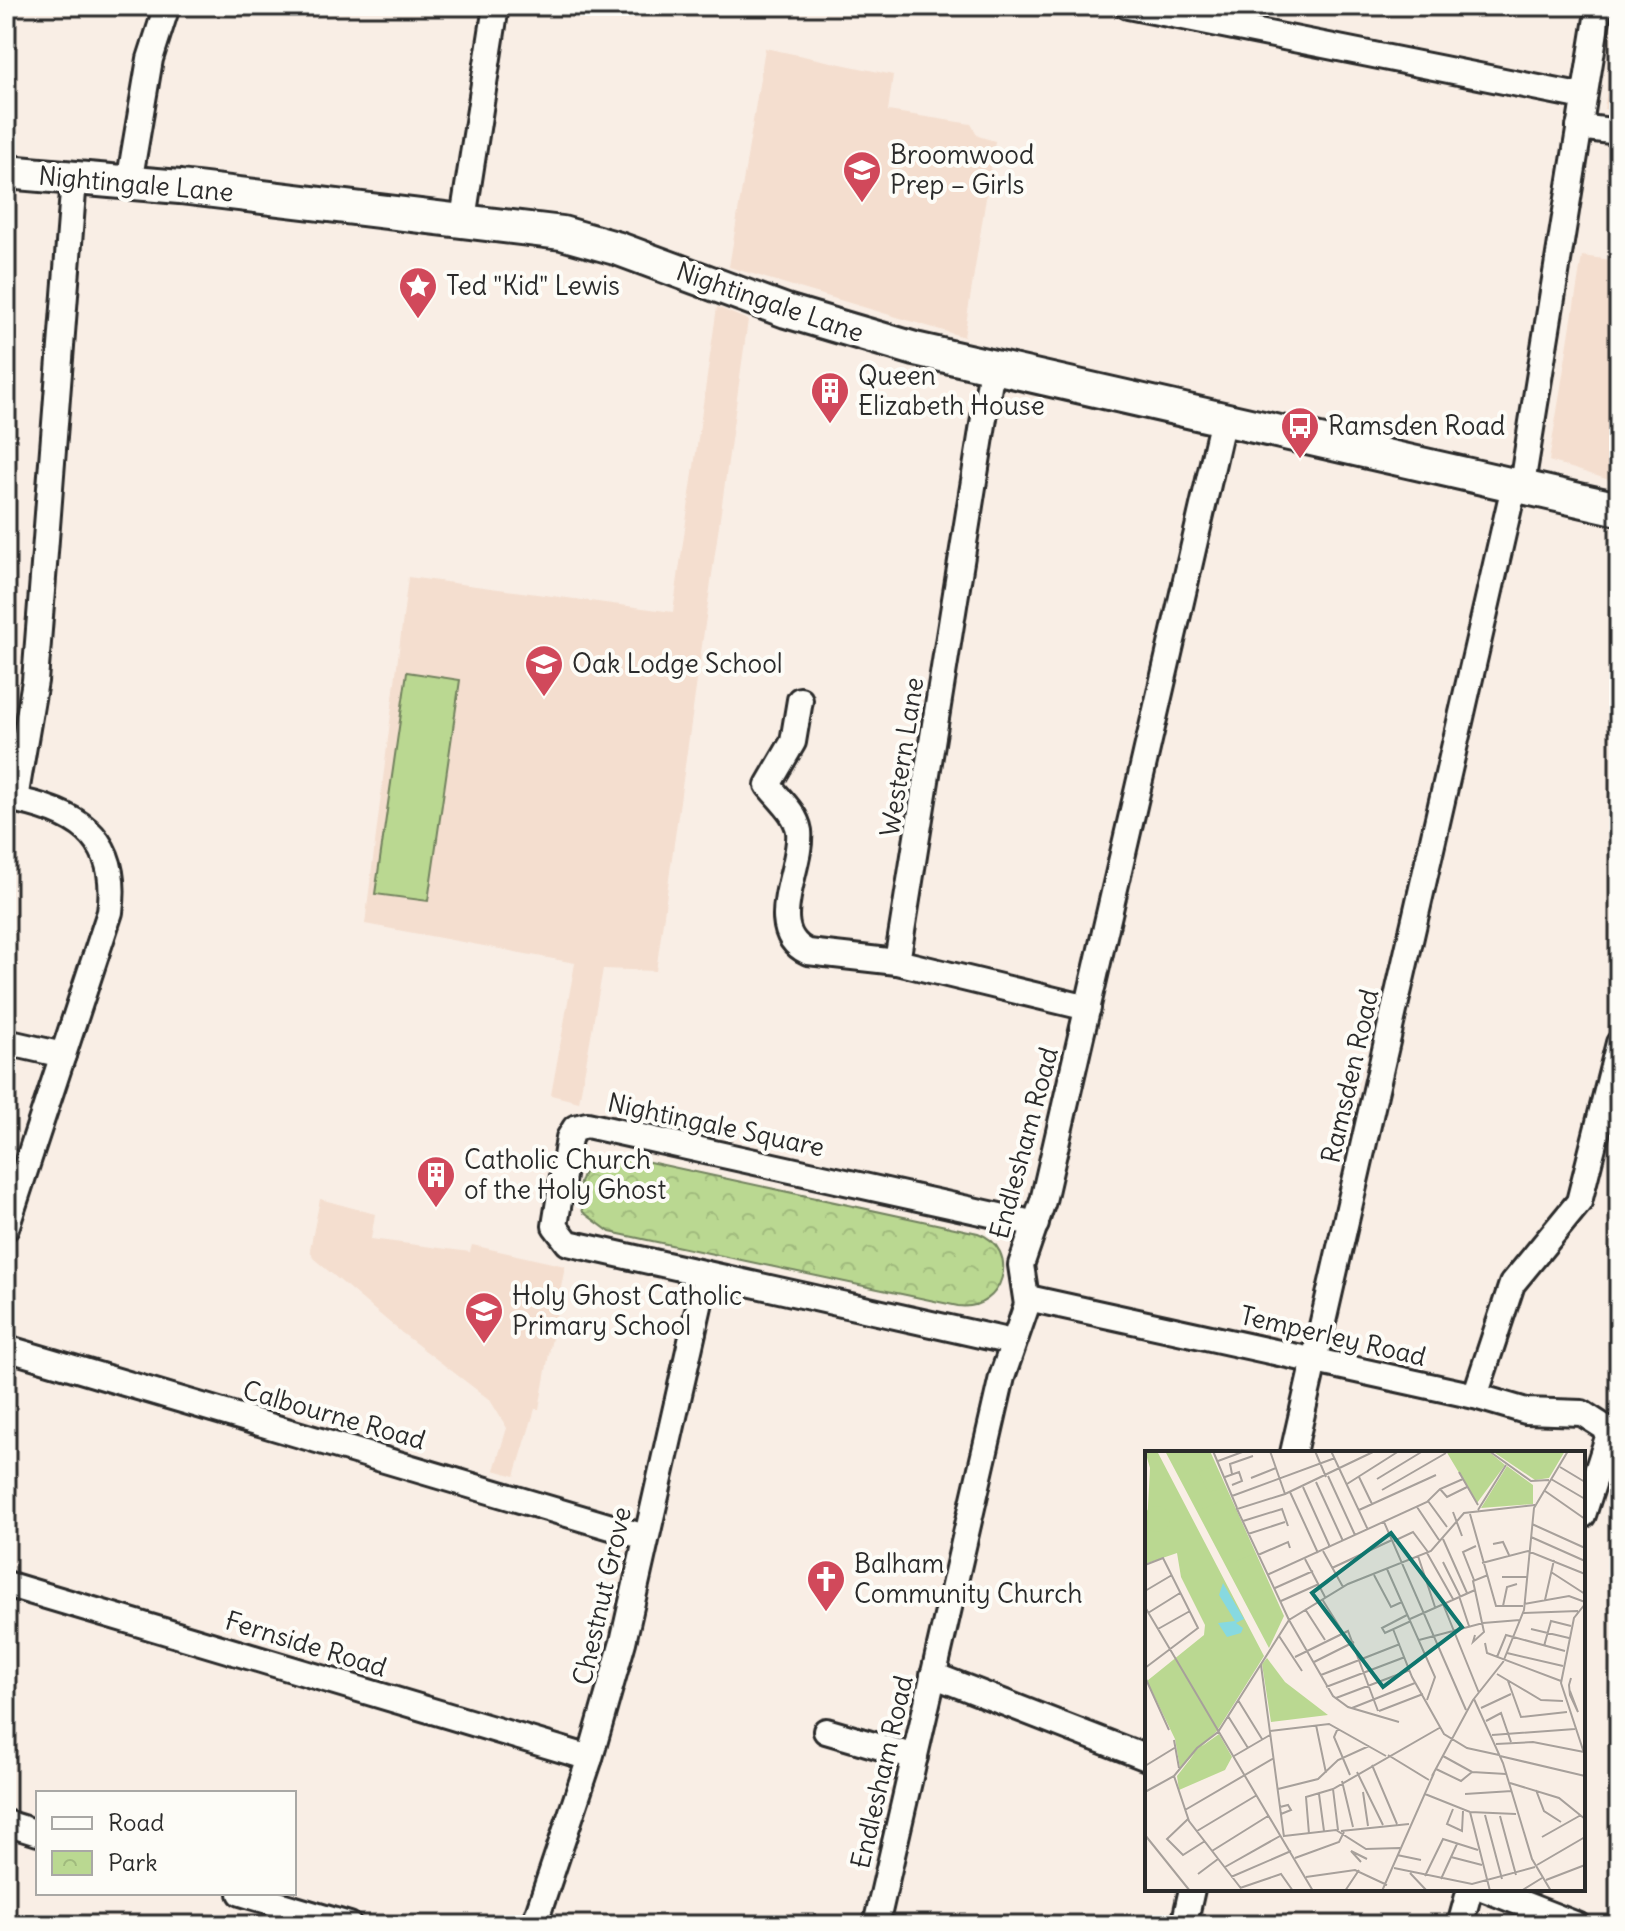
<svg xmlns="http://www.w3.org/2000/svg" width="1625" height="1931" viewBox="0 0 1625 1931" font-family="Delius,sans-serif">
<defs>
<pattern id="park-crowns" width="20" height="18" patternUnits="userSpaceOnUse" patternTransform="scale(2)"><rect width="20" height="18" fill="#bad891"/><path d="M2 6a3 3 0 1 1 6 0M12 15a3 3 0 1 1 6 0" fill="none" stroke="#a0ba7d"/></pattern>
</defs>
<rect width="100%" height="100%" fill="#f9eee5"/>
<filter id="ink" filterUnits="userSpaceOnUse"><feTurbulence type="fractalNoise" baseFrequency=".0125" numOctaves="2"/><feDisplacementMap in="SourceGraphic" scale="16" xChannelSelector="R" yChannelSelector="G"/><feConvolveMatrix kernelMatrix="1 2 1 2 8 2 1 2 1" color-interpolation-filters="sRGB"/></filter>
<g filter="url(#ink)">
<g fill="#f4decf">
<path d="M 1619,16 L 1619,111 L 1604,109 Z"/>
<path d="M 765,48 L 893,75 L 888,111 L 971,124 L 978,136 L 995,141 L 964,337 L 729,267 Z"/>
<path d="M 1582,256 L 1619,261 L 1619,483 L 1549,461 Z"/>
<path d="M 717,307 L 748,320 L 656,971 L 603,969 L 579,1102 L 551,1095 L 575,963 L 365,924 L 408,577 L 673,612 Z"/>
<path d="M 320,1199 L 375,1214 L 371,1239 L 470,1252 L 472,1245 L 565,1266 L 539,1409 L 535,1409 L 515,1476 L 494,1470 L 507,1428 L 490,1400 L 402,1333 L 313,1258 L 310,1249 Z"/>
</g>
<path fill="url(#park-crowns)" stroke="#72825e" stroke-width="2" d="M 617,1155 L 978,1233 C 1022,1249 1004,1312 958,1306 L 610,1232 L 583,1212 C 572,1184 585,1155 617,1155 Z"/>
<path fill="#bad891" stroke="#72825e" stroke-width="2" d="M 407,672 L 460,680 L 428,901 L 375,894 Z"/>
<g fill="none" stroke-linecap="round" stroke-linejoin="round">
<g stroke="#2b2b2b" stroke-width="30">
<g id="minor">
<path d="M 1128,6 L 1584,97"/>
<path d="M 1579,127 L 1619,132"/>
<path d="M 129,183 L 150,59 L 167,6"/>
<path d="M 463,219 L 496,6"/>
<path d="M 992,368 L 897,962 L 1088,1008"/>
<path d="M 800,700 L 793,742 L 768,785 C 779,799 796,813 799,831 C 803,868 762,930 808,952 L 897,962"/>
<path d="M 6,798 C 73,810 121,834 110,912 L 6,1228"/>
<path d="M 15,799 L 35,681 L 74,179"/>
<path d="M 6,1042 L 63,1055"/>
<path d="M 1028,1298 L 1475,1396 L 1526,1411 L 1582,1413 L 1610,1431 L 1619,1429"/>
<path d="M 1012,1342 L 568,1243 L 555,1226 L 569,1138 L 575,1128 L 587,1125 L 1036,1224"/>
<path d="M 6,1348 L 645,1537"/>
<path d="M 1475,1396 L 1512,1284 L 1579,1202 L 1619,1043"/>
<path d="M 1293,1453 L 1502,538 L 1511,499 L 1524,472 L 1599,6"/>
<path d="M 1583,1515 L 1610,1431"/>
<path d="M 6,1584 L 590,1758"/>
<path d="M 933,1675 L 1147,1758"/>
<path d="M 826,1731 L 915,1757"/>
<path d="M 6,1823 L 38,1833"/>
<path d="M 1485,1889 L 1577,1925"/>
<path d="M 241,1893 L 349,1925"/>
<path d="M 534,1925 L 590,1758 L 623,1642 L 706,1275"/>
<path d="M 876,1925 L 1002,1377 L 1027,1305 L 1021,1265 L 1043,1201 L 1223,419"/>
<path d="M 1184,1925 L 1192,1889"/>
<path d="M 1460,1925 L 1470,1889"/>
</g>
</g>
<g stroke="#2b2b2b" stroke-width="38">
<path id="major" d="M 6,172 L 180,187 L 562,233 L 619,249 L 786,311 L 915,349 L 1619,509"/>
</g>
<use href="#minor" stroke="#fdfcf7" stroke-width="24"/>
<use href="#major" stroke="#fdfcf7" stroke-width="32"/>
</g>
</g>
<defs>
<g id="school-pin" transform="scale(2)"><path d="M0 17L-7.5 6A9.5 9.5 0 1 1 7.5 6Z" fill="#d1495b" stroke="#fdfcf7"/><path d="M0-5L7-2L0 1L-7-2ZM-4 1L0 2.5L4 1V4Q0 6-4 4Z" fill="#fff"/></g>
<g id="sight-pin" transform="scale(2)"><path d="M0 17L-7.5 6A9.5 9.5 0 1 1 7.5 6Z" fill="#d1495b" stroke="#fdfcf7"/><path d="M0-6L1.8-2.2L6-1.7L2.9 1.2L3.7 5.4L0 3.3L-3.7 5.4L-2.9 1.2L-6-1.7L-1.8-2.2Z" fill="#fff"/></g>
<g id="building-pin" transform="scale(2)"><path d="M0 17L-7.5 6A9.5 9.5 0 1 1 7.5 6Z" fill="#d1495b" stroke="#fdfcf7"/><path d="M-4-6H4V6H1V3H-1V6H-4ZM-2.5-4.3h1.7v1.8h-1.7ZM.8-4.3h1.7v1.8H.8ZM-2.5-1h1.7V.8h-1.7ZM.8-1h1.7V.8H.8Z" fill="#fff"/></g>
<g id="bus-pin" transform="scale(2)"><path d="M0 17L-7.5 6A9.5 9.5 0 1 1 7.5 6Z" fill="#d1495b" stroke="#fdfcf7"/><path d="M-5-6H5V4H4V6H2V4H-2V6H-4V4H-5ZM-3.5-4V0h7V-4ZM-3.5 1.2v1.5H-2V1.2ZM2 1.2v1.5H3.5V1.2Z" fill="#fff"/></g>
<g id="church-pin" transform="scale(2)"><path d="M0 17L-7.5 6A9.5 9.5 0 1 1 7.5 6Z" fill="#d1495b" stroke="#fdfcf7"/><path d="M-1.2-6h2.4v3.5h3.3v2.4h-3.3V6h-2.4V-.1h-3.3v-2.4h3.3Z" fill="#fff"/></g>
</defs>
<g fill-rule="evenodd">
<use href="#school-pin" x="862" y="170"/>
<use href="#sight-pin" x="418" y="286"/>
<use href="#building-pin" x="830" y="391"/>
<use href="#bus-pin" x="1300" y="426"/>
<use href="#school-pin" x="544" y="664"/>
<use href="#building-pin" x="436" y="1175"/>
<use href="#school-pin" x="484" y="1311"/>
<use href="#church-pin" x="826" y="1579"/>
</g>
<g text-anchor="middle" stroke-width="8" stroke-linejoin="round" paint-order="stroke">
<g font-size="26" fill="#2b2b2b" stroke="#fdfcf7" text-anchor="start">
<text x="890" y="164">Broomwood<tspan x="890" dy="30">Prep – Girls</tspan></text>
<text x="446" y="295">Ted "Kid" Lewis</text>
<text x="858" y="385">Queen<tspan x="858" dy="30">Elizabeth House</tspan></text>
<text x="1328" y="435">Ramsden Road</text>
<text x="572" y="673">Oak Lodge School</text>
<text x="464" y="1169">Catholic Church<tspan x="464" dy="30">of the Holy Ghost</tspan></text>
<text x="512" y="1305">Holy Ghost Catholic<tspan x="512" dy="30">Primary School</tspan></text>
<text x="854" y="1573">Balham<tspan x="854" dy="30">Community Church</tspan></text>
</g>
<g font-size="26" fill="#2b2b2b" stroke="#fdfcf7">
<text transform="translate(136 184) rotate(5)" y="9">Nightingale Lane</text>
<text transform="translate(770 302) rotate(19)" y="9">Nightingale Lane</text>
<text transform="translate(902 757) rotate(-81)" y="9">Western Lane</text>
<text transform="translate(1350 1076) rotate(-77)" y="9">Ramsden Road</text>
<text transform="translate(716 1125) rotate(12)" y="9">Nightingale Square</text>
<text transform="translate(1024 1143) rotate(-75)" y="9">Endlesham Road</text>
<text transform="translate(1333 1336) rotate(13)" y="9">Temperley Road</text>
<text transform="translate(334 1415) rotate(16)" y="9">Calbourne Road</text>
<text transform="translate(602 1596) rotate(-77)" y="9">Chestnut Grove</text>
<text transform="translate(306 1644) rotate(17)" y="9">Fernside Road</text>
<text transform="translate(882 1772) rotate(-77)" y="9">Endlesham Road</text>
</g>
</g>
<g transform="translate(1145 1451)">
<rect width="440" height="440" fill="#f9eee5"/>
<path d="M 0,0 L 12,0 L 119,205 L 72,280 L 35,317 L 30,288 L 2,230 L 59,184 L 60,174 L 36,126 L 32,102 L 0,113 L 5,17 ZM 20,0 L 65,0 L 139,165 L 124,197 ZM 301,0 L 343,0 L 360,14 L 332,52 ZM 347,0 L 420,0 L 404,27 L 390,29 ZM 362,15 L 388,34 L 388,53 L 336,57 ZM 122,207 L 140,231 L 183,264 L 126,271 L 117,213 ZM 74,283 L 87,306 L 80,319 L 34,339 L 32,325 L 53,298 Z" fill="#bad891"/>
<path d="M 47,0 L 59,0 L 66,16 L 54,21 L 63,41 L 71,39 L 76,50 L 58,58 L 34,6 ZM-1 68a13 13 0 1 1 26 0a13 13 0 1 1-26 0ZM 106,104 L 122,138 L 106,145 L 91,110 Z" fill="#bad891"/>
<path d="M 78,132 L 99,168 L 91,172 L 98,177 L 96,182 L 82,186 L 73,172 L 90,170 L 74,144 Z" fill="#87d9e0"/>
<path fill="none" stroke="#a7a09b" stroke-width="2" d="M 68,0 L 92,57M 125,0 L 140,43 L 92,58 L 144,169M 170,0 L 181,26M 186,0 L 223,79M 344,0 L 386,30 L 404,29M 73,10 L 100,0M 415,16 L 440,31M 314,21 L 333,54M 87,23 L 85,13 L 108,5M 183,25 L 210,84M 80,26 L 94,21 L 97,30 L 87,34M 214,26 L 227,53M 106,27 L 131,17M 232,28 L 278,0M 406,28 L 440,48M 171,31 L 198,90M 202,33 L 254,0M 158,36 L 185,96M 295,38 L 302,46 L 322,36M 237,39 L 301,2M 400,40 L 440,68M 145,41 L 173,102M 140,43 L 230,0M 87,45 L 190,7M 283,50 L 302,76M 272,56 L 294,89M 214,59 L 291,24M 333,59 L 361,14M 308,61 L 317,85M 325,63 L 351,155 L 378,155M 98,70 L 137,58 L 143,75M 239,71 L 321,259M 387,73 L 440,97M 103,83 L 140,71M 386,86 L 440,110M 298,88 L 322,142M 249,90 L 268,81 L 283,101M 348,93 L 358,91 L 364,104M 178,100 L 198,136M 282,102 L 308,148M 113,104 L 143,91 L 145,97M 273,105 L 290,156M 160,108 L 180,146M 298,111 L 315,145M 337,112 L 383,100 L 440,123M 0,114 L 18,107 L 53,177 L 0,217M 187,117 L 247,89M 242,118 L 290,226 L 282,249M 406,121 L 440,143M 122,124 L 282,51 L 295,38 L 318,28M 229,124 L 246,156 L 257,151M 357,126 L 382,126M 329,129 L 318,101 L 331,95M 130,137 L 168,120M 0,140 L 27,124M 314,145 L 324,175M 177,148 L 197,180M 400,149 L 409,109M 136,150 L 174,133M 298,153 L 334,242M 379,153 L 424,145 L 440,151M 440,153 L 429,167 L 416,232 L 440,305M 358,155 L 362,136 L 372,133M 0,156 L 168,440M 160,158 L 180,189M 3,162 L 35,142M 378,162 L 433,160M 262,164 L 237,177 L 240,182 L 266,170M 265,168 L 330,139M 144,169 L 188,245 L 203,256 L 254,271M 13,178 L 45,160M 248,178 L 267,226 L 299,283 L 322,297 L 354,304M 386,178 L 424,187M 330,184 L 328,191 L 339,181 L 328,130 L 343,124M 134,185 L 157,220M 274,189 L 338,172 L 375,169M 340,192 L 342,202 L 416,230M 399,195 L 406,170 L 426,175M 362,202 L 418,215M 150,206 L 203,180 L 233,260M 352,206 L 361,184 L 420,200M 169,211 L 209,191M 116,214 L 139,386M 352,223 L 396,249 L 418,250M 176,224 L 255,193M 0,226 L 24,279M 363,230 L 376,266 L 422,261M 181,236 L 260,206M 425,240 L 433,261 L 425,244 L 424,234 L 426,227M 191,247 L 265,219M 329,248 L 358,312 L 387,408 L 406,440M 93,249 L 117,288M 207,257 L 270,232M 336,257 L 366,243M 234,260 L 278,243M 83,265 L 103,297M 341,270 L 356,262 L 366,291M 171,274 L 181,322M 193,277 L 189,286 L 205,324M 125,280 L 184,273 L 241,305M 347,284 L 430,278M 29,289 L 34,317M 351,293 L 388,291 L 439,301M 243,304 L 284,329M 89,305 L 125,284M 298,305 L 327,321 L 361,323M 355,305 L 440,325M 227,314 L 252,373M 0,315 L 31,296M 291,318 L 316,330 L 327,321M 212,321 L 238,374M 29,325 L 44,370 L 98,440M 287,325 L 328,249 L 358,211 L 379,159 L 389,57 L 423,0M 197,330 L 208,376M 365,332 L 414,347 L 440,368M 133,338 L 173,328 L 193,309 L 224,295M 188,338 L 193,379M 391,339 L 399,360 L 416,371M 0,341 L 29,325 L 52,297 L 73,281 L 144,169 L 203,133 L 286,100 L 319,62 L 390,54M 218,341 L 223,375M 174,343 L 179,380M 280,343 L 325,361 L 371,363M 320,343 L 367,340M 135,356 L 143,354 L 146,359 L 136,363M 308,358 L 302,373 L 317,380 L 318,360M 40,359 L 129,307M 325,361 L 345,440M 340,364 L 357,428M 355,365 L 371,424M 43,368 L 22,388 L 38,404 L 60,390M 52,380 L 112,344M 196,380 L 264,373M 164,383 L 161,346 L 188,338 L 296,276M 0,384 L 45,440M 139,385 L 191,379 L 221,398 L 255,397M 397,386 L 436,364M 67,400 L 123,365M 252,404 L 276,409M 306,406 L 337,414M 150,407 L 194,391 L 199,381M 216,411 L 206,400 L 222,408M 392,414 L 440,386M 80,416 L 135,385M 249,417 L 327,433 L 390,416M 265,422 L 282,440M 53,423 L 73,408M 280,425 L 298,388 L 333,399M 86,426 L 146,400M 161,426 L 210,419 L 242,434M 296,428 L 312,393M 401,429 L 440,414M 95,437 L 136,423 L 148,440M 200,440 L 214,419M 237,440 L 289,322M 376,440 L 397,427"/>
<path fill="#0f766e" fill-opacity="0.15" stroke="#0f766e" stroke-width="4" d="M 246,82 L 317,176 L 238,236 L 167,142 Z"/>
<rect width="440" height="440" fill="none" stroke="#2b2b2b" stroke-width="4"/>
</g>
<rect width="1625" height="1931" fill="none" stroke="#fdfcf7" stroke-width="32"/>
<rect x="16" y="16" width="1593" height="1899" fill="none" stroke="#2b2b2b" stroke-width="3" filter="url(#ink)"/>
<rect x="36" y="1791" width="260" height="104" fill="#fdfcf7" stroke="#a9a8a5" stroke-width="2"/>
<rect x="52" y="1817" width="40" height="12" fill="#fdfcf7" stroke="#a9a8a5" stroke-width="2"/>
<text x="108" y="1831" font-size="24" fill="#2b2b2b">Road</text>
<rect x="52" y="1851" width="40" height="24" fill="url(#park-crowns)" stroke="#a9a8a5" stroke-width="2"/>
<text x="108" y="1871" font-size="24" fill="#2b2b2b">Park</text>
</svg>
